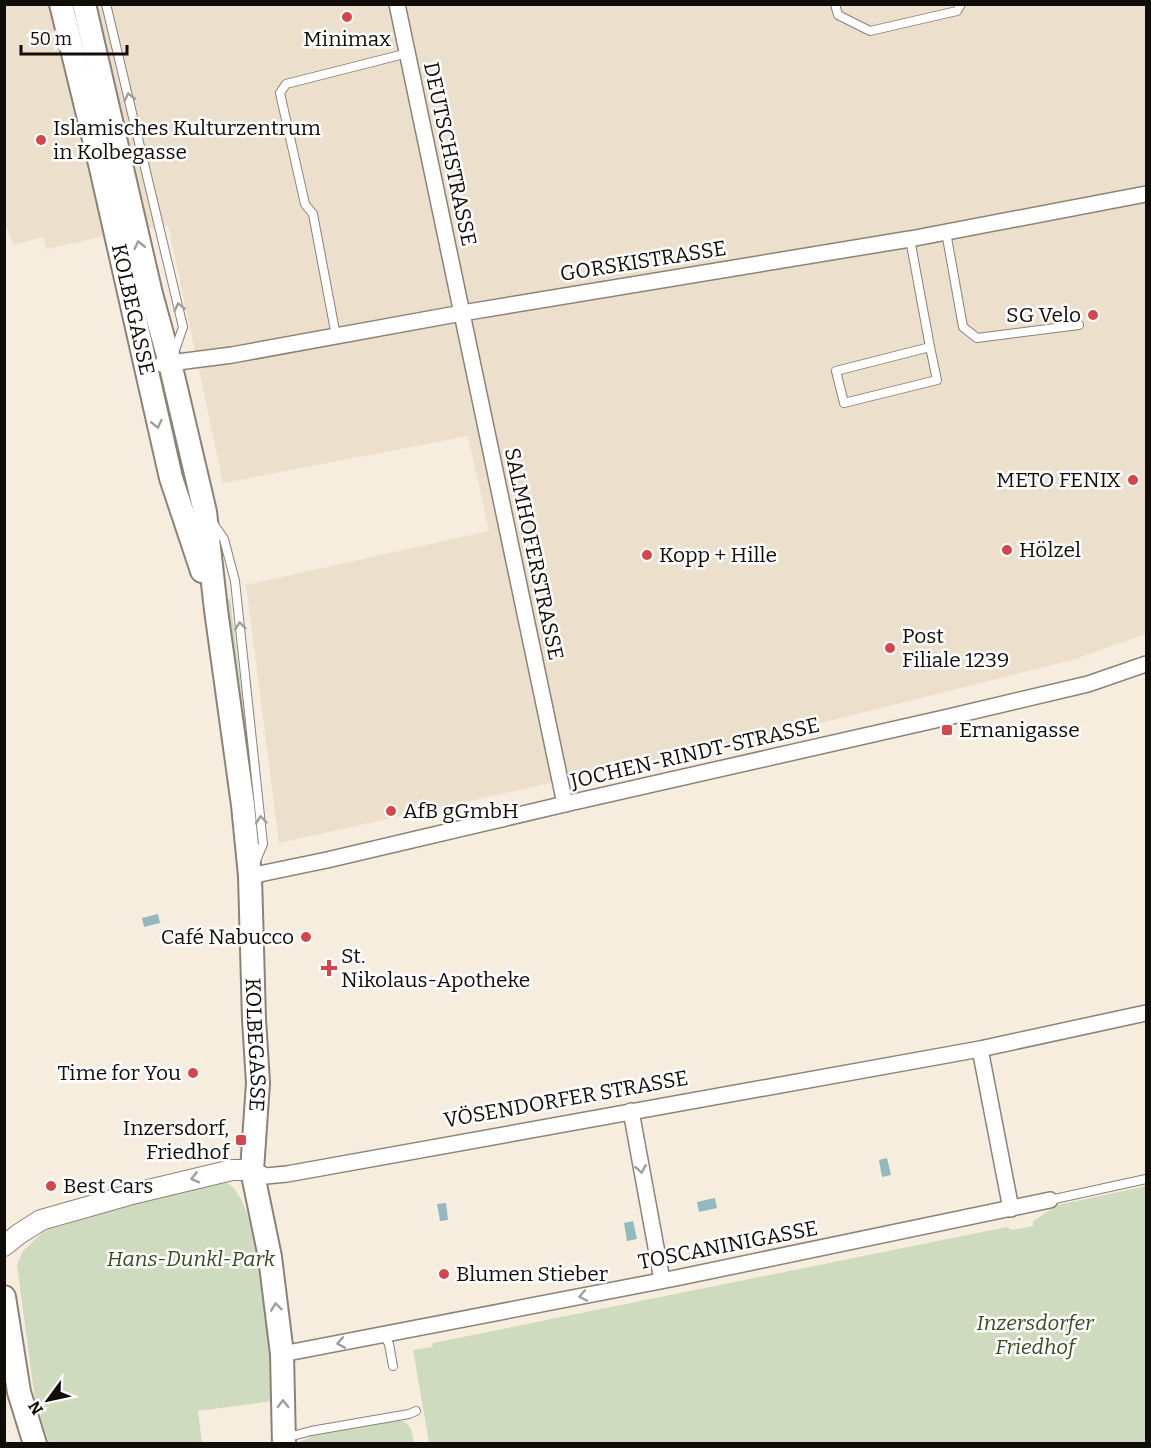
<svg xmlns="http://www.w3.org/2000/svg" width="1151" height="1448" viewBox="0 0 1151 1448" font-family="Bitter,serif">
<rect width="100%" height="100%" fill="#f7eddf"/>
<path fill="#ecdfcb" d="M 5,5 L 1146,5 L 1146,634 L 1072,660 L 813,725 L 279,843 L 246,585 L 489,531 L 468,436 L 223,483 L 168,225 L 100,237 L 47,249 L 43,237 L 13,245 L 5,223 Z"/>
<g fill="#cedbbf">
<path d="M 230,598 L 250,759 L 246,760 L 223,604 Z"/>
<path d="M 227,1183 C 264,1203 270,1359 272,1401 L 198,1411 L 202,1443 L 49,1443 L 35,1400 L 17,1265 L 23,1251 L 44,1231 L 170,1194 Z"/>
<path d="M 1146,1186 L 1146,1443 L 429,1443 L 413,1350 L 432,1347 L 433,1343 L 1007,1227 L 1012,1230 L 1033,1226 L 1033,1221 L 1058,1205 Z"/>
<path d="M 400,1420 C 412,1424 412,1432 414,1443 L 297,1443 L 312,1436 Z"/>
</g>
<g fill="#92b9bf">
<path d="M 158,914 L 160,923 L 144,927 L 142,918 Z"/>
<path d="M 887,1158 L 891,1175 L 882,1177 L 879,1160 Z"/>
<path d="M 715,1198 L 717,1208 L 699,1212 L 697,1202 Z"/>
<path d="M 446,1203 L 448,1220 L 440,1221 L 437,1204 Z"/>
<path d="M 633,1221 L 637,1239 L 627,1241 L 624,1223 Z"/>
</g>
<g fill="none" stroke-linecap="round" stroke-linejoin="round">
<g stroke="#8c8276" stroke-width="10">
<g id="service">
<path d="M 106,4 L 183,327 L 174,353"/>
<path d="M 835,4 L 838,15 L 870,31 L 957,11 L 961,4"/>
<path d="M 946,232 L 963,327 L 977,338 L 1079,325"/>
<path d="M 910,239 L 930,347 L 836,371 L 844,403 L 937,380 L 930,347"/>
<path d="M 336,336 L 313,214 L 305,204 L 280,93 L 286,84 L 408,53"/>
<path d="M 213,523 L 224,539 L 235,581 L 263,844 L 255,863"/>
<path d="M 1050,1200 L 1146,1179"/>
<path d="M 384,1336 L 389,1344 L 393,1366"/>
<path d="M 285,1438 L 311,1431 L 409,1414 L 416,1411"/>
</g>
</g>
<g stroke="#8c8276" stroke-width="18">
<g id="minor">
<path d="M 397,4 L 565,804"/>
<path d="M 162,364 L 232,355 L 462,313 L 910,239 L 1146,194"/>
<path d="M 250,876 L 327,860 L 565,804 L 944,718 L 1088,684 L 1146,664"/>
<path d="M 980,1049 L 1011,1209"/>
<path d="M 631,1111 L 662,1280"/>
<path d="M 252,1170 L 266,1176 L 287,1174 L 980,1049 L 1146,1013"/>
<path d="M 282,1354 L 676,1278 L 1050,1200"/>
</g>
</g>
<g stroke="#8c8276" stroke-width="22">
<path id="tertiary" d="M 4,1246 L 19,1234 L 41,1220 L 136,1193 L 232,1170 L 252,1170"/>
</g>
<g stroke="#8c8276" stroke-width="26">
<g id="secondary">
<path id="s1" d="M 61,4 L 101,168 L 171,478 L 202,571"/>
<path id="s2" d="M 84,4 L 151,294 L 170,363 L 205,512 L 216,610 L 243,805 L 250,876 L 254,1019 L 258,1083 L 252,1170 L 270,1257 L 282,1354 L 284,1444"/>
<path d="M 4,1297 L 19,1392 L 35,1444"/>
</g>
</g>
<use href="#service" stroke="#fff" stroke-width="8"/>
<use href="#minor" stroke="#fff" stroke-width="15"/>
<use href="#tertiary" stroke="#fff" stroke-width="20"/>
<use href="#secondary" stroke="#fff" stroke-width="22"/>
</g>
<defs><path id="oneway-chevron" d="M-2-3.5L2.5 0L-2 3.5" fill="none" stroke-width="1.6" stroke-linecap="round" stroke-linejoin="round" transform="scale(1.5)"/></defs>
<g stroke="#9f9e9c">
<use href="#oneway-chevron" transform="translate(129 97) rotate(-103)"/>
<use href="#oneway-chevron" transform="translate(139 245) rotate(-103)"/>
<use href="#oneway-chevron" transform="translate(179 307) rotate(-103)"/>
<use href="#oneway-chevron" transform="translate(157 424) rotate(77)"/>
<use href="#oneway-chevron" transform="translate(240 626) rotate(-96)"/>
<use href="#oneway-chevron" transform="translate(261 820) rotate(-95)"/>
<use href="#oneway-chevron" transform="translate(641 1169) rotate(80)"/>
<use href="#oneway-chevron" transform="translate(195 1178) rotate(166)"/>
<use href="#oneway-chevron" transform="translate(583 1296) rotate(169)"/>
<use href="#oneway-chevron" transform="translate(276 1307) rotate(-97)"/>
<use href="#oneway-chevron" transform="translate(341 1343) rotate(170)"/>
<use href="#oneway-chevron" transform="translate(283 1404) rotate(-91)"/>
</g>
<g fill="#d5454c" stroke="#fff" stroke-width="2">
<circle cx="347" cy="17" r="6"/>
<circle cx="41" cy="140" r="6"/>
<circle cx="1093" cy="315" r="6"/>
<circle cx="1133" cy="480" r="6"/>
<circle cx="1007" cy="550" r="6"/>
<circle cx="647" cy="555" r="6"/>
<circle cx="890" cy="648" r="6"/>
<rect x="941" y="724" width="12" height="12" rx="3"/>
<circle cx="391" cy="811" r="6"/>
<circle cx="306" cy="937" r="6"/>
<path d="M326 959h6v6h6v6h-6v6h-6v-6h-6v-6h6z"/>
<circle cx="193" cy="1073" r="6"/>
<rect x="235" y="1134" width="12" height="12" rx="3"/>
<circle cx="51" cy="1186" r="6"/>
<circle cx="444" cy="1274" r="6"/>
</g>
<g text-anchor="middle" stroke-width="5" stroke-linejoin="round" paint-order="stroke">
<g font-size="21" fill="#100d08" stroke="#fff" text-anchor="start">
<text x="347" y="46" text-anchor="middle">Minimax</text>
<text x="53" y="135">Islamisches Kulturzentrum<tspan x="53" dy="24">in Kolbegasse</tspan></text>
<text x="1081" y="322" text-anchor="end">SG Velo</text>
<text x="1121" y="487" text-anchor="end">METO FENIX</text>
<text x="1019" y="557">Hölzel</text>
<text x="659" y="562">Kopp + Hille</text>
<text x="902" y="643">Post<tspan x="902" dy="24">Filiale 1239</tspan></text>
<text x="959" y="737">Ernanigasse</text>
<text x="403" y="818">AfB gGmbH</text>
<text x="294" y="944" text-anchor="end">Café Nabucco</text>
<text x="341" y="963">St.<tspan x="341" dy="24">Nikolaus-Apotheke</tspan></text>
<text x="181" y="1080" text-anchor="end">Time for You</text>
<text x="229" y="1135" text-anchor="end">Inzersdorf,<tspan x="229" dy="24">Friedhof</tspan></text>
<text x="63" y="1193">Best Cars</text>
<text x="456" y="1281">Blumen Stieber</text>
</g>
<g font-size="21" fill="#100d08" stroke="#fff">
<text transform="translate(450 154) rotate(78)" y="7">DEUTSCHSTRASSE</text>
<text transform="translate(643 261) rotate(-9)" y="7">GORSKISTRASSE</text>
<text dy="7" stroke="none"><textPath href="#s1" startOffset="314">KOLBEGASSE</textPath></text>
<text transform="translate(534 554) rotate(78)" y="7">SALMHOFERSTRASSE</text>
<text transform="translate(695 753) rotate(-13)" y="7">JOCHEN-RINDT-STRASSE</text>
<text dy="7" stroke="none"><textPath href="#s2" startOffset="1058">KOLBEGASSE</textPath></text>
<text transform="translate(566 1099) rotate(-10)" y="7">VÖSENDORFER STRASSE</text>
<text transform="translate(728 1245) rotate(-11)" y="7">TOSCANINIGASSE</text>
</g>
<g font-size="21" font-style="italic" fill="#394b1e" stroke="#fff">
<text x="191" y="1266">Hans-Dunkl-Park</text>
<text x="1035" y="1330">Inzersdorfer<tspan x="1035" dy="24">Friedhof</tspan></text>
</g>
</g>
<rect width="1151" height="1448" fill="none" stroke="#100d08" stroke-width="12"/>
<g transform="translate(48 1400) rotate(237)" stroke="#ffffff" stroke-width="4.5" paint-order="stroke">
<path d="M0-4.5L10 22L0 15L-10 22Z" fill="#100d08"/>
<text y="-9" font-size="16" font-weight="bold" text-anchor="middle" fill="#100d08">N</text>
</g>
<path d="M21 45v9h106v-9" fill="none" stroke="#100d08" stroke-width="3"/>
<text x="30" y="45" font-size="18" fill="#100d08" stroke="#ffffff" stroke-width="4.5" paint-order="stroke">50 m</text>
</svg>
